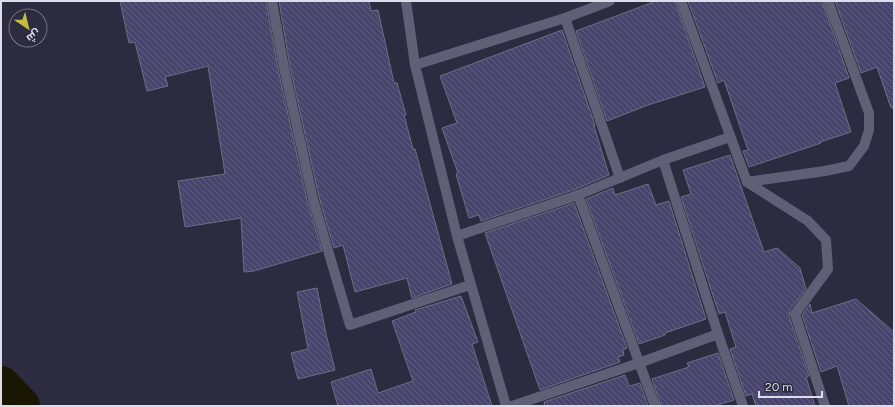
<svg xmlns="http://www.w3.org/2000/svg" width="895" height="407" viewBox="0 0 895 407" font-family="Figtree,Cairo,sans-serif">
<defs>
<pattern id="building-back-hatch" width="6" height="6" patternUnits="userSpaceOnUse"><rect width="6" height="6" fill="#48446d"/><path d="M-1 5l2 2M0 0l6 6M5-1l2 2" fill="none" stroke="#625f82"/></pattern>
</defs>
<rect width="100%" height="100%" fill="#2c2b3f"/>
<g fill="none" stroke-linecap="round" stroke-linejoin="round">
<path stroke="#191701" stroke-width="38" d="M 1,385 L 21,406"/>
</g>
<g fill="url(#building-back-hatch)" stroke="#6e6d85">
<path d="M 120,1 L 266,1 L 278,69 L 307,200 L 322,251 L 254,271 L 244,272 L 241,218 L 185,227 L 178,181 L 225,174 L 208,66 L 165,77 L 168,86 L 147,91 L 135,42 L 129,43 Z"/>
<path d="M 279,1 L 369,1 L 371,11 L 378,10 L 394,83 L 397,83 L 406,115 L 404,115 L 413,149 L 415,149 L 452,284 L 412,298 L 407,278 L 355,292 L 343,245 L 334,248 L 319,197 L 290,67 Z"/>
<path d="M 656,1 L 675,1 L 705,87 L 648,105 L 607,121 L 576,31 Z"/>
<path d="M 688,1 L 822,1 L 849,78 L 835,83 L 851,132 L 820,142 L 821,143 L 749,167 L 743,151 L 748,150 L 724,80 L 718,83 Z"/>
<path d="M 835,1 L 894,1 L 894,108 L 891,108 L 877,67 L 861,73 Z"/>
<path d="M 562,30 L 595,125 L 594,126 L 609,175 L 576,189 L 481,221 L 479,215 L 469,218 L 456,174 L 458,173 L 442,128 L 457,123 L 440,76 Z"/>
<path d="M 730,155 L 764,252 L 777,248 L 800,268 L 806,289 L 790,310 L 789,316 L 809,376 L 806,377 L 815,406 L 756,406 L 752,394 L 746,396 L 730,349 L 736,347 L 725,312 L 719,314 L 681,197 L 691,194 L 683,170 Z"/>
<path d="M 648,184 L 656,205 L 669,201 L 706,319 L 665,333 L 665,335 L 639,344 L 586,199 L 613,188 L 615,195 Z"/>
<path d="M 574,203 L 627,348 L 623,350 L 624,355 L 618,357 L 620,362 L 540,390 L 485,233 Z"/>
<path d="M 317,288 L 326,334 L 335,370 L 298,379 L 291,353 L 308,349 L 297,292 Z"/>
<path d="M 461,296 L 478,342 L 472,344 L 492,406 L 338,406 L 331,382 L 371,369 L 378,393 L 413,381 L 392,321 L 416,312 L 415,310 Z"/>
<path d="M 856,299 L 894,332 L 894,406 L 849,406 L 837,366 L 821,372 L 802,315 L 810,304 L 812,313 Z"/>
<path d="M 718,353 L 734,400 L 714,406 L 661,406 L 652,379 L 689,367 L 687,363 Z"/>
<path d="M 625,375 L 629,386 L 640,383 L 648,406 L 545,406 L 544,402 Z"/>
</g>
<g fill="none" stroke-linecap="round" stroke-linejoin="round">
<g stroke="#605f76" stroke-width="10">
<path d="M 272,1 L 284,68 L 313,199 L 350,325 L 470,285"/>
<path d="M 681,1 L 747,182 L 808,221 L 826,240 L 828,269 L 795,314 L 825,406"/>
<path d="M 565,18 L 620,178"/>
<path d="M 415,65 L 565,18 L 610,1"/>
<path d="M 663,160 L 718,334 L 743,406"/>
<path d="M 747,182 L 825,171 L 849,166 L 864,146 L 869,130 L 869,113 L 828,1"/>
<path d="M 578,195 L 655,406"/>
<path d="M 457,236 L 578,195 L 663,160 L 730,137"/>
<path d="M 512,406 L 639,363 L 718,334"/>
</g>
<path stroke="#605f76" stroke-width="10" d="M 406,1 L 415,65 L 457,236 L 506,406"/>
</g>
<rect width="895" height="407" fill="none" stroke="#deddeb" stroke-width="4"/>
<g transform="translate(28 28) rotate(145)"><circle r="19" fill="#2c2b3f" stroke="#737284"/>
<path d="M0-3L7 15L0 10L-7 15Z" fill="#c6bc3c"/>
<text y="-6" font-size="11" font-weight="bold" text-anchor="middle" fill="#deddeb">ش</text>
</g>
<path d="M759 391v6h63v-6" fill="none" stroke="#deddeb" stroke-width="2"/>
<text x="765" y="391" font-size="12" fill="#deddeb" stroke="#2c2b3f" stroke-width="3" paint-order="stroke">20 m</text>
</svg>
